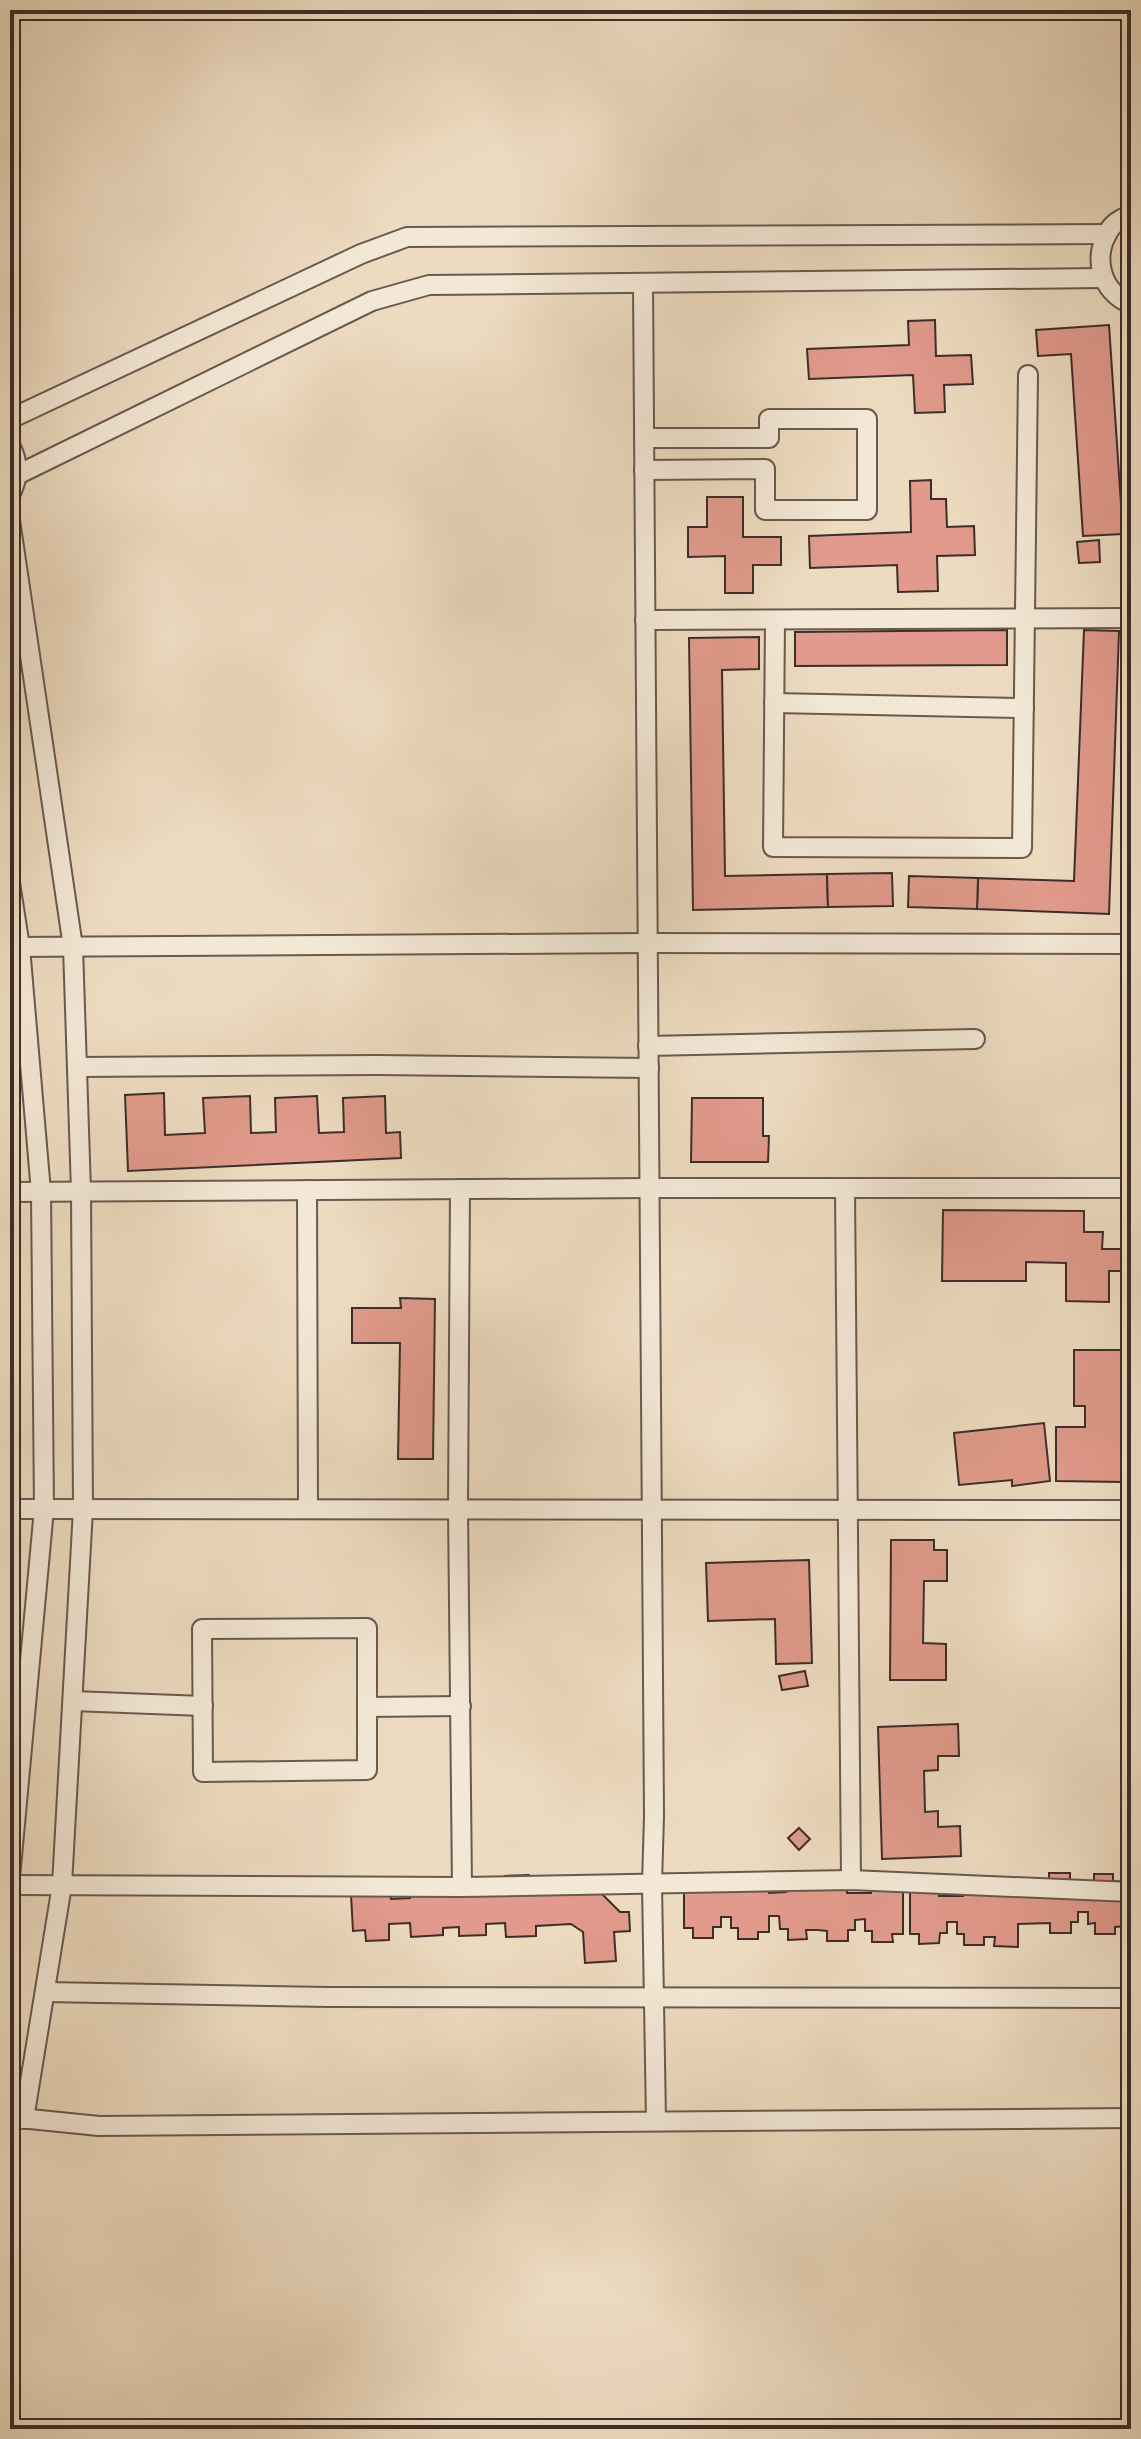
<svg xmlns="http://www.w3.org/2000/svg" width="1141" height="2439" viewBox="0 0 1141 2439" font-family="'IM FELL Great Primer',serif">
<rect width="100%" height="100%" fill="#eddbc0"/>
<filter id="stains"><feTurbulence type="fractalNoise" baseFrequency=".0025" numOctaves="4"/><feColorMatrix values="0 0 0 0 .2 0 0 0 0 .09 0 0 0 0 .02 0 0 0 .5 -.17"/></filter>
<radialGradient id="worn" r=".72"><stop offset=".6" stop-color="#630" stop-opacity="0"/><stop offset="1" stop-color="#630" stop-opacity=".3"/></radialGradient>
<g fill="#e19a8c" stroke="#3d2e29" stroke-width="2">
<path d="M 935,320 L 936,356 L 971,355 L 973,384 L 944,385 L 945,412 L 915,413 L 913,375 L 809,379 L 807,349 L 909,345 L 908,321 Z"/>
<path d="M 1109,325 L 1123,534 L 1083,536 L 1071,354 L 1038,356 L 1036,330 Z"/>
<path d="M 931,480 L 931,499 L 946,499 L 947,527 L 974,526 L 975,555 L 937,556 L 938,591 L 898,592 L 897,565 L 810,568 L 809,536 L 911,532 L 910,481 Z"/>
<path d="M 707,497 L 743,497 L 743,537 L 781,537 L 781,565 L 753,565 L 753,593 L 725,593 L 725,556 L 688,557 L 688,527 L 707,527 Z"/>
<path d="M 1099,540 L 1100,562 L 1079,563 L 1077,542 Z"/>
<path d="M 1007,630 L 1007,665 L 795,666 L 795,632 Z"/>
<path d="M 1084,630 L 1119,631 L 1109,914 L 977,909 L 978,878 L 1074,881 Z"/>
<path d="M 759,637 L 759,669 L 722,670 L 725,876 L 827,874 L 828,907 L 693,910 L 689,638 Z"/>
<path d="M 892,873 L 893,906 L 828,907 L 827,874 Z"/>
<path d="M 909,876 L 978,878 L 977,909 L 908,907 Z"/>
<path d="M 164,1093 L 165,1135 L 205,1133 L 203,1098 L 250,1096 L 251,1133 L 276,1132 L 275,1098 L 317,1096 L 319,1133 L 344,1132 L 343,1098 L 385,1096 L 386,1133 L 400,1132 L 401,1158 L 128,1171 L 125,1095 Z"/>
<path d="M 692,1098 L 763,1098 L 763,1136 L 769,1136 L 768,1162 L 691,1162 Z"/>
<path d="M 10,1210 L 19,1210 L 20,1239 L 10,1240 Z"/>
<path d="M 943,1210 L 1084,1211 L 1084,1232 L 1103,1232 L 1102,1249 L 1122,1249 L 1122,1271 L 1109,1271 L 1109,1302 L 1066,1301 L 1066,1263 L 1026,1262 L 1026,1281 L 942,1281 Z"/>
<path d="M 400,1298 L 435,1299 L 433,1459 L 398,1459 L 400,1343 L 352,1343 L 352,1308 L 401,1308 Z"/>
<path d="M 1074,1350 L 1126,1350 L 1123,1482 L 1056,1481 L 1056,1427 L 1085,1427 L 1085,1406 L 1074,1406 Z"/>
<path d="M 1044,1423 L 1050,1481 L 1012,1486 L 1012,1480 L 959,1485 L 954,1433 Z"/>
<path d="M 891,1540 L 934,1540 L 934,1550 L 947,1550 L 947,1581 L 924,1581 L 923,1643 L 946,1644 L 946,1680 L 890,1680 Z"/>
<path d="M 809,1560 L 812,1663 L 776,1664 L 775,1619 L 708,1621 L 706,1563 Z"/>
<rect x="10" y="1569" width="10" height="22"/>
<path d="M 10,1656 L 17,1657 L 10,1726 Z"/>
<path d="M 805,1671 L 808,1686 L 782,1690 L 779,1676 Z"/>
<path d="M 958,1724 L 959,1756 L 938,1756 L 938,1770 L 924,1771 L 925,1812 L 938,1811 L 938,1827 L 960,1826 L 961,1856 L 882,1859 L 878,1727 Z"/>
<path d="M 799,1828 L 810,1839 L 799,1850 L 788,1838 Z"/>
<path d="M 1049,1873 L 1070,1873 L 1070,1885 L 1094,1885 L 1094,1874 L 1113,1874 L 1113,1881 L 1126,1882 L 1126,1926 L 1115,1927 L 1115,1934 L 1095,1934 L 1095,1923 L 1088,1924 L 1088,1912 L 1078,1912 L 1078,1922 L 1071,1922 L 1071,1933 L 1050,1933 L 1050,1923 L 1018,1924 L 1018,1947 L 994,1946 L 995,1937 L 984,1937 L 984,1945 L 964,1945 L 964,1934 L 957,1934 L 957,1922 L 947,1922 L 947,1933 L 940,1933 L 939,1943 L 919,1944 L 919,1934 L 910,1934 L 910,1891 L 939,1883 L 939,1896 L 963,1896 L 963,1885 L 1049,1880 Z"/>
<path d="M 529,1875 L 530,1894 L 594,1886 L 620,1912 L 629,1912 L 630,1931 L 614,1932 L 616,1961 L 585,1963 L 583,1932 L 571,1924 L 536,1926 L 536,1936 L 506,1937 L 505,1923 L 486,1924 L 486,1935 L 459,1936 L 459,1927 L 443,1928 L 443,1935 L 411,1937 L 410,1923 L 389,1924 L 389,1940 L 366,1941 L 365,1930 L 353,1931 L 351,1895 L 390,1881 L 391,1899 L 410,1898 L 409,1881 L 483,1877 L 484,1895 L 506,1894 L 505,1876 Z"/>
<path d="M 786,1880 L 847,1880 L 847,1893 L 871,1893 L 871,1882 L 903,1889 L 903,1934 L 892,1934 L 893,1942 L 872,1942 L 872,1931 L 865,1931 L 865,1919 L 855,1920 L 855,1930 L 848,1930 L 848,1941 L 827,1941 L 827,1931 L 818,1930 L 806,1930 L 807,1939 L 788,1940 L 788,1929 L 780,1929 L 779,1916 L 769,1916 L 769,1932 L 758,1932 L 758,1939 L 738,1939 L 738,1928 L 731,1928 L 731,1917 L 721,1917 L 721,1927 L 713,1927 L 713,1938 L 693,1938 L 693,1928 L 684,1928 L 684,1885 L 769,1887 L 769,1893 L 786,1892 Z"/>
<path d="M 17,2068 L 35,2070 L 31,2103 L 13,2101 Z"/>
</g>
<g fill="none" stroke-linecap="round" stroke-linejoin="round">
<g stroke="#69594f" stroke-width="22">
<g id="street">
<path d="M 1131,214 C 1124,218 1114,222 1110,229 C 1092,256 1100,292 1131,304"/>
<path d="M 643,283 L 654,1816 L 652,1884 L 656,2121"/>
<path d="M 10,419 L 361,254 L 407,237 L 1107,234"/>
<path d="M 644,438 L 769,438 L 769,419 L 867,419 L 867,510 L 765,510 L 765,469 L 644,470"/>
<path d="M 10,445 C 19,462 19,478 10,495"/>
<path d="M 17,475 L 372,301 L 429,285 L 1102,278"/>
<path d="M 10,520 L 73,947 L 81,1191 L 83,1509 L 62,1885 L 24,2119"/>
<path d="M 645,620 L 1131,618"/>
<path d="M 775,620 L 773,847 L 1022,848 L 1028,375"/>
<path d="M 774,703 L 1024,708"/>
<path d="M 10,883 L 20,947 L 41,1192 L 44,1509 L 10,1878"/>
<path d="M 10,947 L 648,943 L 1131,944"/>
<path d="M 648,1046 L 975,1039"/>
<path d="M 77,1067 L 377,1065 L 649,1068"/>
<path d="M 845,1188 L 851,1880"/>
<path d="M 460,1189 L 458,1508 L 462,1887"/>
<path d="M 307,1190 L 308,1508"/>
<path d="M 10,1192 L 649,1188 L 1131,1188"/>
<path d="M 10,1509 L 1131,1510"/>
<path d="M 73,1701 L 203,1706"/>
<path d="M 367,1707 L 367,1628 L 202,1629 L 203,1772 L 367,1770 L 367,1707 L 461,1706"/>
<path d="M 10,1885 L 462,1887 L 851,1880 L 1131,1892"/>
<path d="M 45,1992 L 328,1997 L 1131,1998"/>
<path d="M 10,2117 L 99,2126 L 1131,2118"/>
</g>
</g>
<use href="#street" stroke="#f3e8d6" stroke-width="18"/>
</g>
<rect width="1141" height="2439" fill="none" stroke="#eddbc0" stroke-width="40"/>
<rect x="12" y="12" width="1117" height="2415" fill="none" stroke="#3d2e29" stroke-width="4"/>
<rect x="20" y="20" width="1101" height="2399" fill="none" stroke="#3d2e29" stroke-width="2"/>
<rect width="100%" height="100%" filter="url(#stains)"/>
<rect width="100%" height="100%" fill="url(#worn)"/>
</svg>
